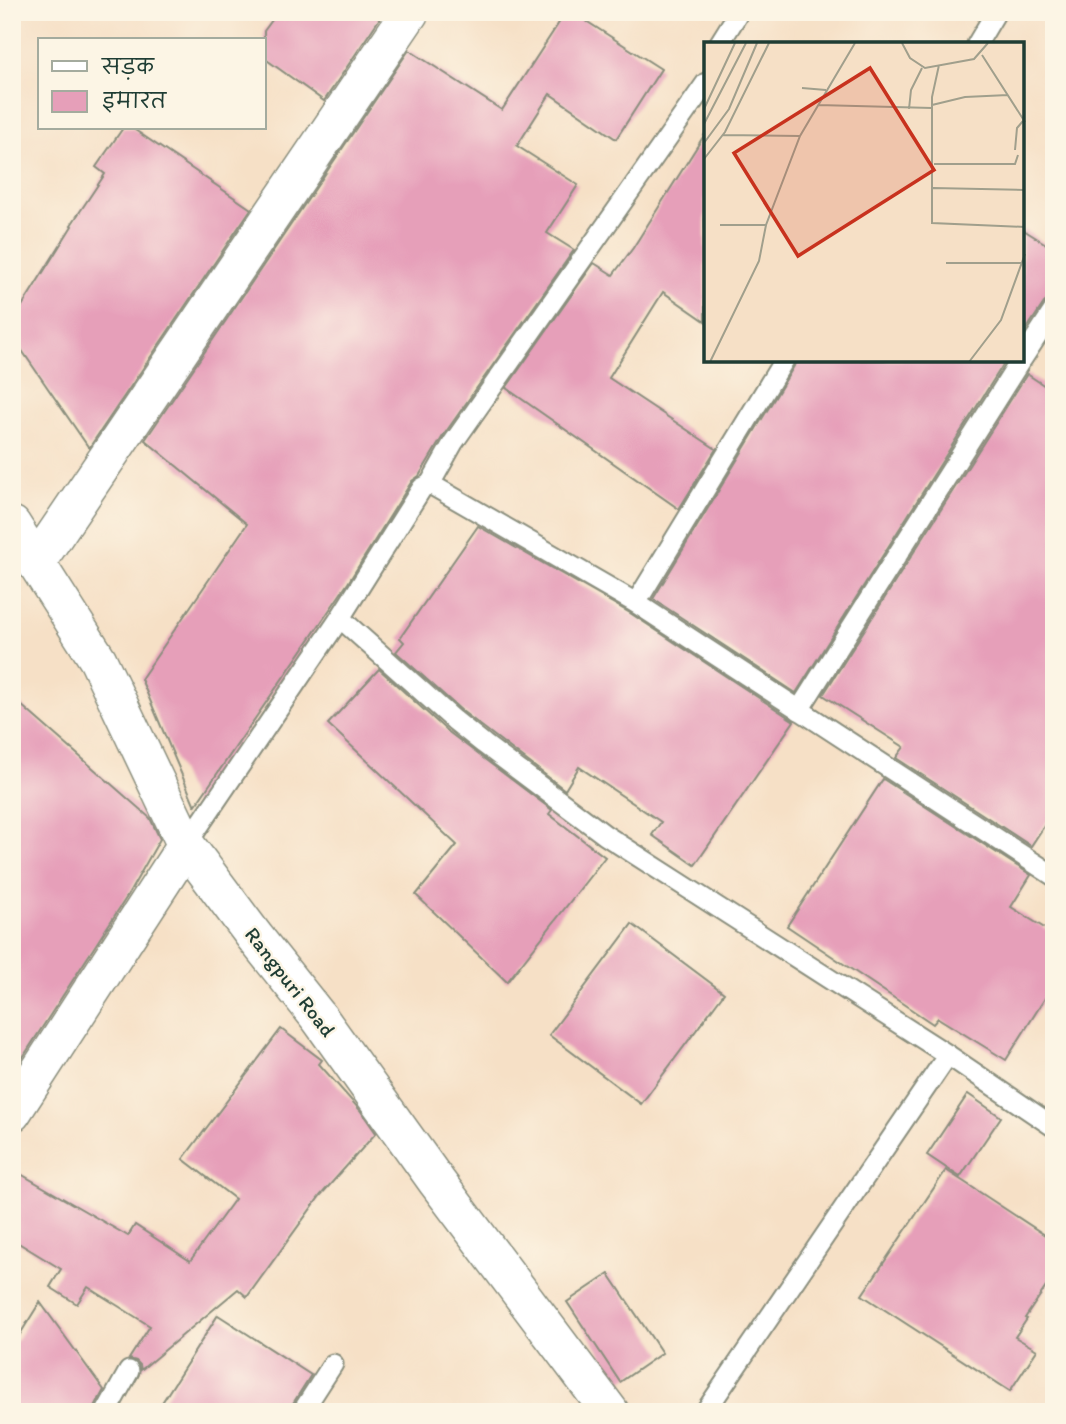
<svg xmlns="http://www.w3.org/2000/svg" width="1066" height="1424" viewBox="0 0 1066 1424" font-family="Itim,'Playpen Sans Deva',sans-serif">
<rect width="100%" height="100%" fill="#fcf5e5"/>
<filter id="ink" filterUnits="userSpaceOnUse"><feTurbulence type="fractalNoise" baseFrequency=".0143" numOctaves="2"/><feDisplacementMap in="SourceGraphic" scale="14" xChannelSelector="R" yChannelSelector="G"/><feConvolveMatrix kernelMatrix="1 2 1 2 8 2 1 2 1" color-interpolation-filters="sRGB"/></filter>
<filter id="wash" filterUnits="userSpaceOnUse"><feTurbulence type="fractalNoise" baseFrequency=".00686" numOctaves="4" result="noise"/><feDisplacementMap in="SourceGraphic" scale="28" xChannelSelector="R" yChannelSelector="G"/><feGaussianBlur stdDeviation="1.57" result="paint"/><feColorMatrix in="noise" values="0 0 0 0 0 0 0 0 0 0 0 0 0 0 0 0 0 1.4 0 .05"/><feComposite in="paint" operator="in"/></filter>
<g filter="url(#wash)">
<rect width="100%" height="100%" fill="#f6e0c6"/>
<g id="blocks">
<g fill="#e69fb9">
<path d="M 278,12 L 384,12 L 324,101 L 264,58 L 264,31 Z"/>
<path d="M 566,12 L 572,12 L 661,69 L 616,139 L 550,94 L 517,146 L 578,185 L 547,233 L 574,250 L 443,436 L 419,476 L 412,481 L 348,583 L 195,806 L 141,679 L 247,524 L 145,440 L 409,50 L 502,110 Z"/>
<path d="M 123,128 L 132,128 L 251,209 L 89,448 L 12,336 L 12,322 L 72,226 L 71,225 L 105,174 L 96,167 Z"/>
<path d="M 705,134 L 705,321 L 663,292 L 609,378 L 716,449 L 679,509 L 506,388 L 594,263 L 613,275 L 633,248 Z"/>
<path d="M 1022,229 L 1054,249 L 1054,291 L 1049,299 L 1044,303 L 1022,336 Z"/>
<path d="M 796,360 L 1006,360 L 796,693 L 653,599 L 794,366 Z"/>
<path d="M 1027,374 L 1054,392 L 1054,811 L 1031,846 L 896,758 L 904,747 L 823,695 Z"/>
<path d="M 478,526 L 630,613 L 794,721 L 695,865 L 652,835 L 661,822 L 579,767 L 565,790 L 462,711 L 396,652 L 404,642 L 400,638 Z"/>
<path d="M 379,669 L 446,730 L 552,810 L 549,814 L 605,857 L 507,982 L 416,895 L 457,845 L 328,724 Z"/>
<path d="M 12,697 L 150,818 L 160,839 L 128,895 L 12,1074 Z"/>
<path d="M 883,779 L 1031,875 L 1011,907 L 1054,934 L 1054,984 L 1006,1060 L 938,1018 L 933,1024 L 787,926 Z"/>
<path d="M 632,924 L 724,993 L 641,1104 L 549,1035 Z"/>
<path d="M 281,1029 L 322,1060 L 319,1064 L 360,1110 L 376,1133 L 320,1196 L 247,1297 L 238,1289 L 141,1370 L 140,1365 L 136,1361 L 129,1359 L 150,1326 L 88,1287 L 77,1304 L 50,1287 L 61,1269 L 12,1239 L 12,1169 L 128,1236 L 135,1225 L 190,1261 L 235,1199 L 183,1159 Z"/>
<path d="M 968,1094 L 1001,1117 L 960,1177 L 927,1155 Z"/>
<path d="M 946,1170 L 1054,1241 L 1054,1275 L 1025,1318 L 1027,1319 L 1015,1337 L 1037,1350 L 1010,1391 L 862,1295 Z"/>
<path d="M 609,1274 L 662,1353 L 620,1382 L 567,1302 Z"/>
<path d="M 40,1302 L 104,1390 L 92,1412 L 12,1412 L 12,1347 Z"/>
<path d="M 218,1315 L 311,1375 L 292,1405 L 290,1412 L 156,1412 Z"/>
</g>
</g>
</g>
<g filter="url(#ink)">
<use href="#blocks" fill-opacity="0" stroke="#8a8e7d" stroke-width="2"/>
<g fill="none" stroke-linecap="round" stroke-linejoin="round">
<g stroke="#8a8e7d" stroke-width="23">
<g id="service">
<path d="M 719,44 L 739,12"/>
<path d="M 977,44 L 996,12"/>
<path d="M 1022,359 L 1054,310"/>
<path d="M 430,484 L 453,443 L 706,83"/>
<path d="M 636,603 L 784,360"/>
<path d="M 340,618 L 454,720 L 484,744 L 605,835 L 948,1055 L 1054,1127"/>
<path d="M 799,710 L 1021,360"/>
<path d="M 186,845 L 340,618 L 422,488 L 430,484 L 636,603 L 1054,876"/>
<path d="M 106,1412 L 129,1371"/>
<path d="M 302,1412 L 333,1364"/>
<path d="M 705,1412 L 948,1055"/>
</g>
</g>
<g stroke="#8a8e7d" stroke-width="40">
<g id="minor">
<path d="M 12,525 L 98,660 L 186,845 L 254,936 L 320,1019 L 437,1182 L 610,1412"/>
<path d="M 36,563 L 410,12"/>
<path d="M 12,1113 L 186,845"/>
</g>
</g>
<use href="#service" stroke="#fff" stroke-width="19"/>
<use href="#minor" stroke="#fff" stroke-width="37"/>
</g>
</g>
<g text-anchor="middle" stroke-width="5" stroke-linejoin="round" paint-order="stroke">
<g font-size="21" fill="#1f3d34" stroke="#fcf5e5">
<text transform="translate(290 982) rotate(52)" y="7">Rangpuri Road</text>
</g>
</g>
<g transform="translate(704 42)">
<rect width="320" height="320" fill="#f6e0c6"/>
<path fill="none" stroke="#a09f8c" stroke-width="2" d="M 198,1 L 206,16 L 221,26 L 270,17 L 284,1M 278,13 L 321,80M 235,23 L 228,55 L 228,181 L 321,185M 98,46 L 122,48M 114,63 L 228,66M 228,63 L 261,55 L 304,53M 0,67 L 31,1M 205,67 L 207,48 L 218,26M 0,82 L 42,1M 19,93 L 96,94M 0,101 L 25,67 L 53,1M 311,108 L 313,86 L 319,79M 0,117 L 21,90 L 65,1M 230,122 L 311,122 L 314,113M 229,146 L 321,148M 16,183 L 62,183M 242,221 L 318,221M 6,320 L 55,219 L 62,183 L 96,94 L 151,1M 265,320 L 297,278 L 321,212"/>
<path fill="#c8321e" fill-opacity="0.15" stroke="#c8321e" stroke-width="3.5" d="M 166,26 L 230,128 L 94,214 L 30,111 Z"/>
<rect width="320" height="320" fill="none" stroke="#1f3d34" stroke-width="3.5"/>
</g>
<rect width="1066" height="1424" fill="none" stroke="#fcf5e5" stroke-width="42"/>
<rect x="38" y="38" width="228" height="91" fill="#fcf5e5" stroke="#a4ab9e" stroke-width="2"/>
<rect x="52" y="61" width="35" height="10" fill="#ffffff" stroke="#a4ab9e" stroke-width="2"/>
<text x="102" y="74" font-size="21" fill="#1f3d34">सड़क</text>
<rect x="52" y="91" width="35" height="21" fill="#e69fb9" stroke="#a4ab9e" stroke-width="2"/>
<text x="102" y="108" font-size="21" fill="#1f3d34">इमारत</text>
</svg>
